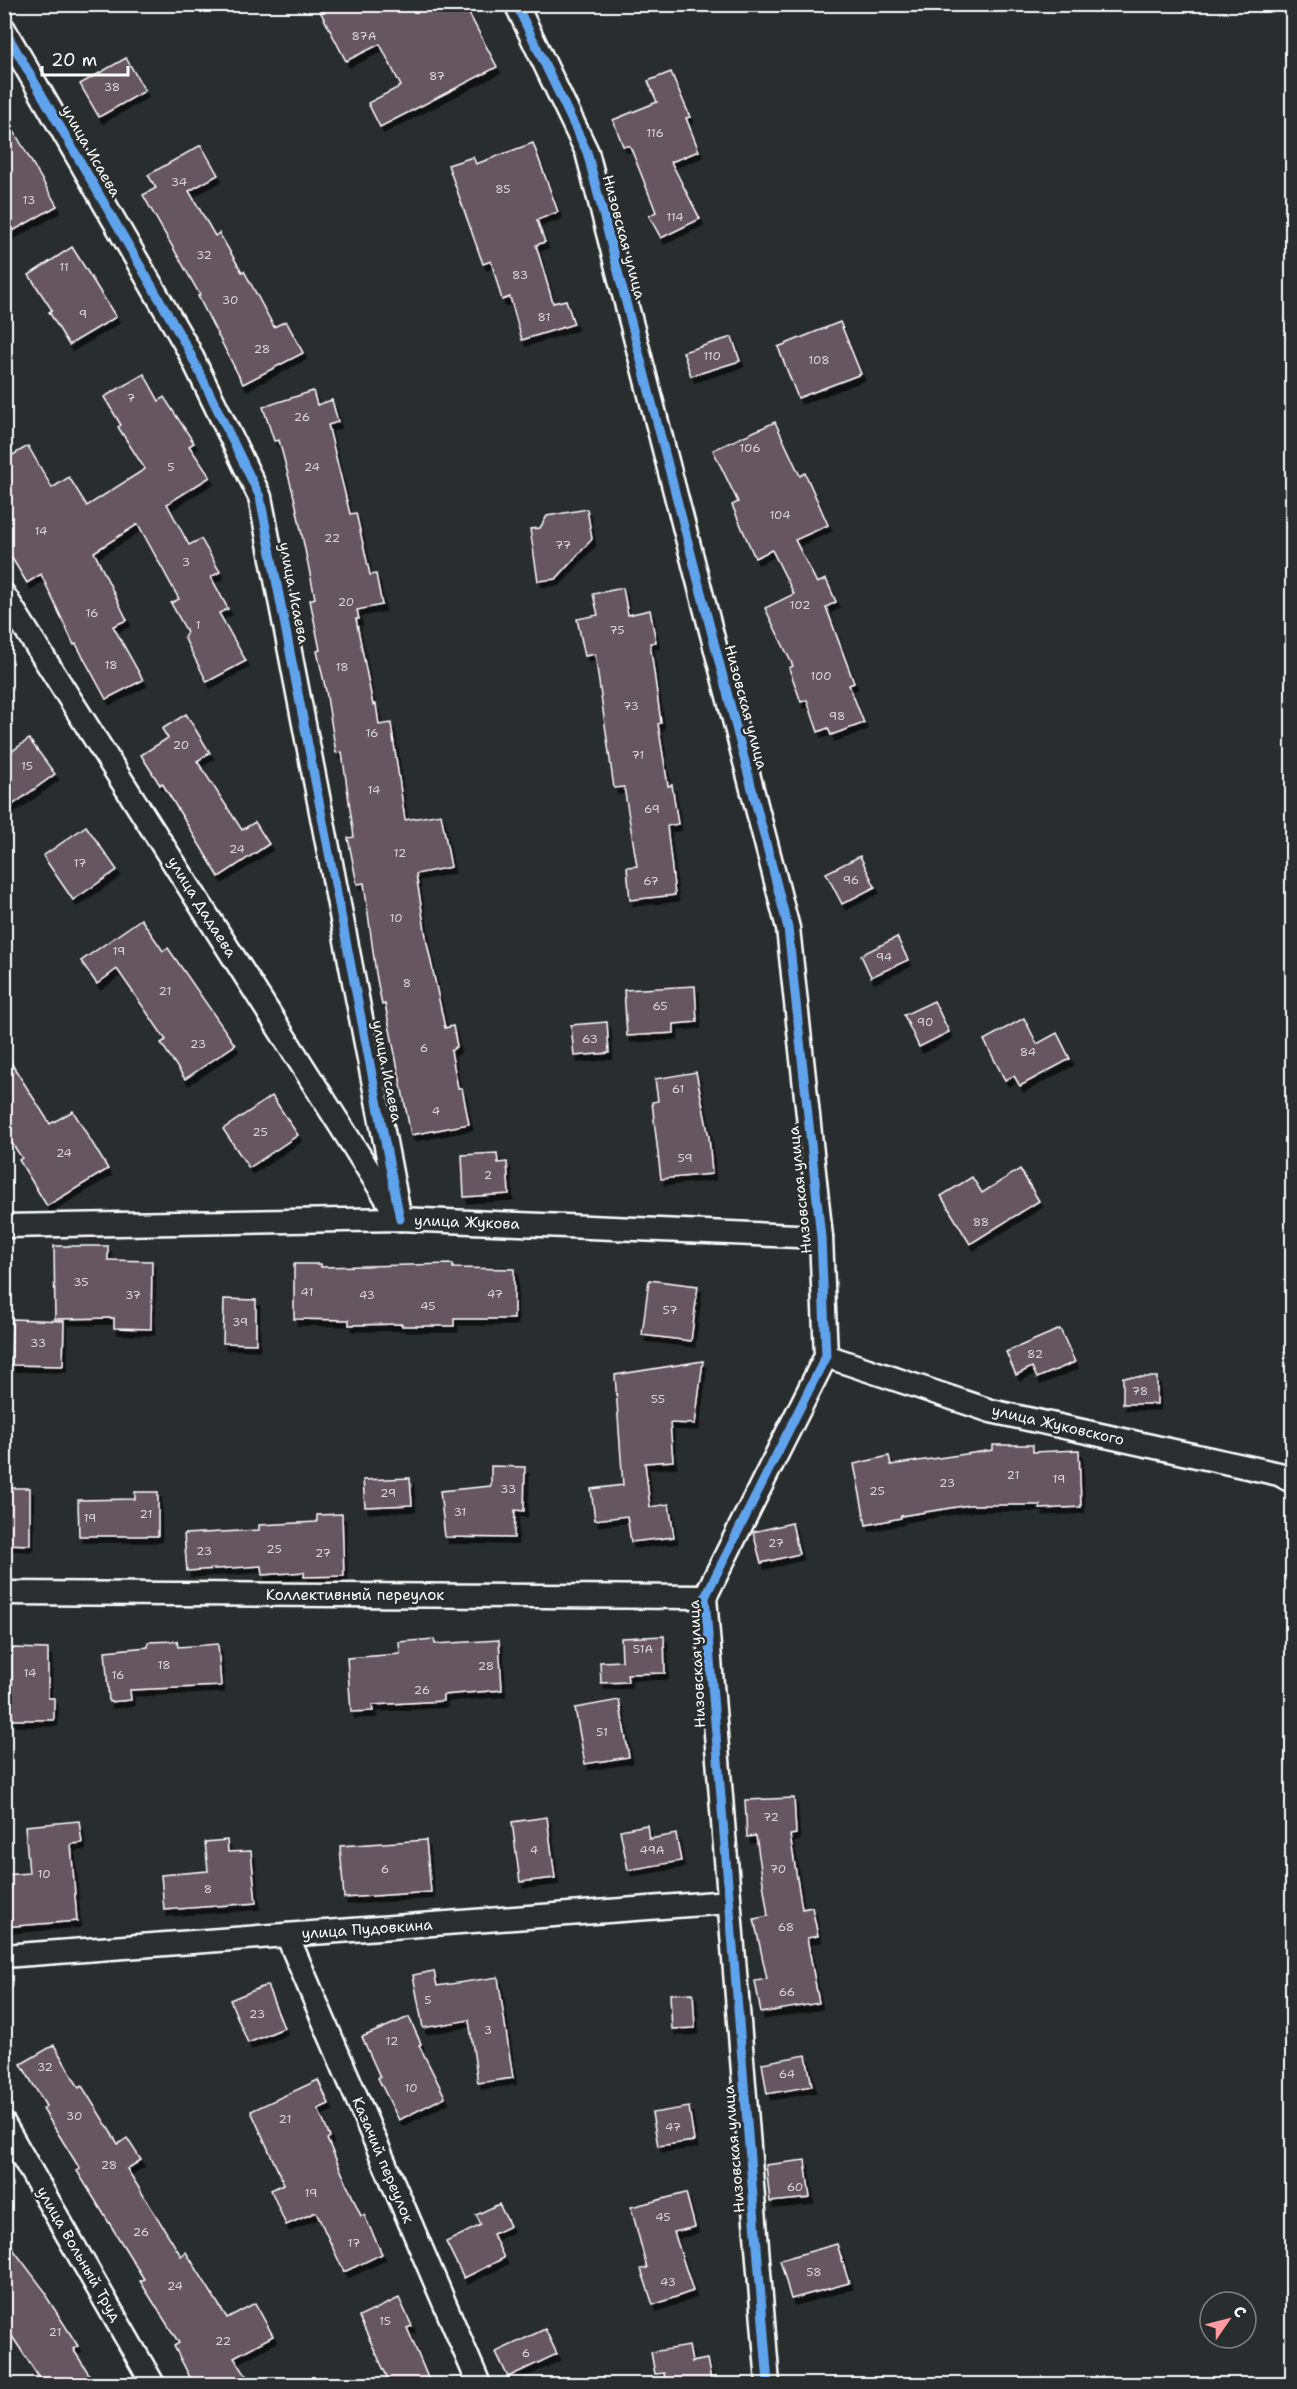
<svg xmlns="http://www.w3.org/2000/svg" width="1297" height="2389" viewBox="0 0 1297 2389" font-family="'Shantell Sans',sans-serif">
<defs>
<filter id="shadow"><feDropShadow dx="3.5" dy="6" stdDeviation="0" flood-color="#0009"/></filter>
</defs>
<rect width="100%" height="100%" fill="#2a2d2e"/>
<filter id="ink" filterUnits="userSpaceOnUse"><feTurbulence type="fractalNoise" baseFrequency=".0167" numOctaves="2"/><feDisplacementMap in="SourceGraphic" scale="12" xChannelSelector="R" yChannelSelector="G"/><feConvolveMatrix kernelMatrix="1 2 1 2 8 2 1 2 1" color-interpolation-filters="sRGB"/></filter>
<g filter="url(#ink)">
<g fill="#655661" stroke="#fff" stroke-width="1.5" filter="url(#shadow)">
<path d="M 333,4 L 464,4 L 497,67 L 380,127 L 368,103 L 401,86 L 380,44 L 346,61 L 320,11 Z"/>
<path d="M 126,58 L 145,91 L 99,117 L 80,84 Z"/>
<path d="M 671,72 L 690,117 L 686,118 L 699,151 L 671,162 L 700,219 L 661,238 L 649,216 L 656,212 L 630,146 L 623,146 L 613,120 L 657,102 L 648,81 Z"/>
<path d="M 4,114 L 57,206 L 4,236 Z"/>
<path d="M 533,143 L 558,212 L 537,220 L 545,242 L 536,245 L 553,303 L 566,300 L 574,324 L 522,340 L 510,297 L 502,300 L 491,261 L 483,264 L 448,165 L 473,157 L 476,164 Z"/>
<path d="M 201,145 L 218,175 L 189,191 L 215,236 L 219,233 L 242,272 L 244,271 L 274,327 L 286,321 L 303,353 L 243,384 L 198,296 L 200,295 L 143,195 L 156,188 L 148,175 Z"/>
<path d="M 72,247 L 116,317 L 69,345 L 49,312 L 52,310 L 29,275 Z"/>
<path d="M 840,322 L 861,374 L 798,398 L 778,347 Z"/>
<path d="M 732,337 L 740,361 L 691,376 L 683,352 Z"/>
<path d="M 144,374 L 159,401 L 164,397 L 194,443 L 189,446 L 210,477 L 167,504 L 189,545 L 201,539 L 220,572 L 211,577 L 228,609 L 219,613 L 246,661 L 207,682 L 184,637 L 187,632 L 171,603 L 179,599 L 138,524 L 94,552 L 127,620 L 113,626 L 143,680 L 106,699 L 76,644 L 74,645 L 41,574 L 27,583 L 4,545 L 4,460 L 28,446 L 52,488 L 69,477 L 87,506 L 145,469 L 118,427 L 121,425 L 104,397 Z"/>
<path d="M 313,391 L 317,405 L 332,400 L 338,422 L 328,425 L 350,514 L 356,513 L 370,575 L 376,574 L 382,605 L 357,610 L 359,619 L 356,619 L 373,705 L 376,704 L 379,725 L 391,723 L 405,820 L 441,814 L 451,867 L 416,874 L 427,943 L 445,1028 L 453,1026 L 457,1046 L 451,1051 L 458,1088 L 462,1088 L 469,1124 L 411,1135 L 385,1004 L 382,1005 L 376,974 L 364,883 L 357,884 L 348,838 L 354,837 L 342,752 L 336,753 L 326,691 L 317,651 L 320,650 L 310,600 L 315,598 L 295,501 L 279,440 L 274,441 L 263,407 Z"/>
<path d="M 775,422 L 800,476 L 805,473 L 828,525 L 795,540 L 817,583 L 826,579 L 836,602 L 826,607 L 854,683 L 849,685 L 864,723 L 831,735 L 828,728 L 818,732 L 807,700 L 801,702 L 789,668 L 793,666 L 765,608 L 794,594 L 772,550 L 755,558 L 732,505 L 738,502 L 713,450 Z"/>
<path d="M 587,509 L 592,539 L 556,579 L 538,581 L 530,529 L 540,528 L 547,516 Z"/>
<path d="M 623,588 L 628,615 L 650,610 L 656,642 L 650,643 L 661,723 L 658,724 L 668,786 L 672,785 L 678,824 L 667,826 L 675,895 L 630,900 L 627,867 L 637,866 L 624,787 L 614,788 L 595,654 L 585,656 L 577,619 L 598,615 L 593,594 Z"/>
<path d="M 186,714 L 210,753 L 197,761 L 242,830 L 255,822 L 269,844 L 219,877 L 162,783 L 160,785 L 141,755 L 168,738 L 162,729 Z"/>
<path d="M 29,739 L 55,774 L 4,811 L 4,757 Z"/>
<path d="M 86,826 L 117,870 L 73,900 L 43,856 Z"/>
<path d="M 860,856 L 875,887 L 842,904 L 826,873 Z"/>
<path d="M 141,919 L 163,951 L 168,948 L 235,1045 L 185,1079 L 161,1043 L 166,1040 L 117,969 L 97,984 L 81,961 Z"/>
<path d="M 897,937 L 908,960 L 871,977 L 861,955 Z"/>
<path d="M 695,986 L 697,1022 L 674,1024 L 674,1033 L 627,1036 L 624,990 Z"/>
<path d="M 934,1001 L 949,1032 L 919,1047 L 904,1015 Z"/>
<path d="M 1024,1018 L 1037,1044 L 1057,1033 L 1070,1059 L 1020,1086 L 1014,1076 L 1005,1080 L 984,1040 Z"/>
<path d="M 607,1022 L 609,1053 L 574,1056 L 571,1025 Z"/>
<path d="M 4,1052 L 50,1124 L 73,1111 L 108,1169 L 47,1206 L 19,1160 L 22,1158 L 4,1131 Z"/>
<path d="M 696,1072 L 709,1137 L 712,1174 L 661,1179 L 652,1102 L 658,1101 L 655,1079 Z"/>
<path d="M 272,1096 L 298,1135 L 249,1168 L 223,1129 Z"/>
<path d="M 497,1153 L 498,1163 L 507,1162 L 509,1194 L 464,1197 L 462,1155 Z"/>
<path d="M 1020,1169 L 1039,1201 L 970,1244 L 941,1196 L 972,1177 L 982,1193 Z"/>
<path d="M 54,1246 L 108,1246 L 108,1260 L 152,1261 L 151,1329 L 114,1328 L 114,1318 L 55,1319 Z"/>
<path d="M 294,1264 L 321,1264 L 321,1267 L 453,1264 L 453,1268 L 514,1269 L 514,1319 L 454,1319 L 454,1326 L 402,1326 L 402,1324 L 349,1325 L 349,1320 L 294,1319 Z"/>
<path d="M 649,1280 L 698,1286 L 691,1341 L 642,1335 Z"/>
<path d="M 224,1299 L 256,1300 L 256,1344 L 223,1343 Z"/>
<path d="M 12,1319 L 64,1321 L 63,1366 L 11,1365 Z"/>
<path d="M 1060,1329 L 1075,1362 L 1037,1378 L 1032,1367 L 1016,1375 L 1006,1352 Z"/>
<path d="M 703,1361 L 695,1424 L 670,1423 L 673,1461 L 645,1463 L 650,1507 L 669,1504 L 674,1537 L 631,1542 L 627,1516 L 595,1520 L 591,1489 L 623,1485 L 615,1375 Z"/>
<rect x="1123" y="1377" width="34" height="27"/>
<path d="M 993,1445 L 1033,1445 L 1033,1452 L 1079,1450 L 1081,1507 L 1040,1509 L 1040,1505 L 969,1505 L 901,1516 L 901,1518 L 866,1525 L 854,1464 L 889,1456 L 891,1465 L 993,1450 Z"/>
<path d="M 491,1466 L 525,1467 L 524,1511 L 515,1510 L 514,1538 L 445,1537 L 440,1491 L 491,1486 Z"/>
<path d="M 410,1478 L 412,1505 L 365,1507 L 363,1480 Z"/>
<path d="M 4,1488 L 30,1488 L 30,1545 L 5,1544 Z"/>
<path d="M 135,1492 L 158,1492 L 158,1536 L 79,1536 L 78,1500 L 135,1499 Z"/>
<path d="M 342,1514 L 344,1576 L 304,1577 L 304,1572 L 262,1575 L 261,1566 L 187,1571 L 184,1534 L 259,1530 L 259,1525 L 317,1522 L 317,1515 Z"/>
<path d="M 792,1523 L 799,1554 L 761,1563 L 753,1532 Z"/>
<path d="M 664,1636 L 665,1673 L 627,1674 L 628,1682 L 601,1683 L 600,1662 L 622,1661 L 621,1638 Z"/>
<path d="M 434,1639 L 435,1644 L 499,1640 L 502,1690 L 443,1695 L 443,1701 L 372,1705 L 373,1711 L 351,1712 L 347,1658 L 400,1654 L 399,1642 Z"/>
<path d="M 177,1641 L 178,1647 L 218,1644 L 221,1686 L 130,1690 L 131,1700 L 109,1702 L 105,1651 L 148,1647 L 148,1642 Z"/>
<path d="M 12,1648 L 48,1649 L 48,1698 L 54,1698 L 54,1720 L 12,1720 Z"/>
<path d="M 619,1700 L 629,1757 L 585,1764 L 575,1708 Z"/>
<path d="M 794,1798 L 796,1834 L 790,1835 L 802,1909 L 812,1907 L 818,1936 L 807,1938 L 819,2003 L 761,2013 L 755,1981 L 767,1979 L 754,1919 L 768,1916 L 756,1836 L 747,1837 L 745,1800 Z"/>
<path d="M 547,1817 L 555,1878 L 520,1882 L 512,1822 Z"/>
<path d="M 79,1821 L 82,1843 L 71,1844 L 77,1921 L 4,1927 L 4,1875 L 29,1873 L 25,1826 Z"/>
<path d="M 647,1825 L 649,1839 L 676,1834 L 681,1861 L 628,1870 L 620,1830 Z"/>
<path d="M 227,1840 L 228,1852 L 251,1851 L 256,1903 L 164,1910 L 161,1875 L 208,1871 L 205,1842 Z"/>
<path d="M 426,1840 L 431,1892 L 344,1898 L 340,1846 Z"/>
<path d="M 434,1971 L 437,1986 L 498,1977 L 513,2078 L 478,2083 L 469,2020 L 423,2028 L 413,1975 Z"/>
<path d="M 267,1985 L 284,2028 L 248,2043 L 230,2000 Z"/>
<path d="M 693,1993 L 695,2028 L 672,2029 L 670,1994 Z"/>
<path d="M 409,2017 L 421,2044 L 419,2045 L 445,2097 L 399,2120 L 378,2078 L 380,2077 L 362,2037 Z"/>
<path d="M 54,2045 L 79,2088 L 82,2086 L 118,2144 L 127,2138 L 141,2160 L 127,2169 L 181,2256 L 186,2252 L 227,2318 L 255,2303 L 273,2336 L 234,2357 L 252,2385 L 194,2385 L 174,2346 L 179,2343 L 140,2281 L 144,2279 L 77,2171 L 80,2169 L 43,2109 L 46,2106 L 21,2064 Z"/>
<path d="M 806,2055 L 812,2086 L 767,2094 L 762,2063 Z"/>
<path d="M 318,2080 L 329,2104 L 318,2109 L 330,2137 L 327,2139 L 361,2216 L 364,2215 L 382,2254 L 344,2272 L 316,2212 L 286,2225 L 271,2190 L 284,2184 L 251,2111 Z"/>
<path d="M 689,2107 L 694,2141 L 658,2146 L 652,2113 Z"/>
<path d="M 805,2160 L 810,2198 L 770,2202 L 766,2165 Z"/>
<path d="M 686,2193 L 695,2227 L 674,2232 L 693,2291 L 653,2305 L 641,2269 L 647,2268 L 631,2207 Z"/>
<path d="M 499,2204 L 510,2226 L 493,2234 L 504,2258 L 464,2278 L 446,2242 L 481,2225 L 476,2215 Z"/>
<path d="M 4,2237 L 47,2294 L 46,2296 L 78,2346 L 73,2349 L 96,2385 L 44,2385 L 4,2324 Z"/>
<path d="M 837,2244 L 849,2283 L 791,2299 L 780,2260 Z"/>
<path d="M 399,2298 L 412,2326 L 407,2328 L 431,2385 L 391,2385 L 359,2317 Z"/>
<path d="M 545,2329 L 557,2354 L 508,2377 L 496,2352 Z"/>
<path d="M 689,2346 L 692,2362 L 707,2359 L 712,2385 L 666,2385 L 664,2373 L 655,2374 L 651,2352 Z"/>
</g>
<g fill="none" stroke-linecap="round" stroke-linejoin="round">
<g stroke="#fff" stroke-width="27">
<g id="minor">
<path d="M 516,4 L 587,152 L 788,928 L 821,1237 L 826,1356 L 705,1597 L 768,2384"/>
<path d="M 4,29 L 188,349 L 260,497 L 400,1219"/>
<path d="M 4,595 L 392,1207"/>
<path d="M 4,1226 L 400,1219 L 821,1237"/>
<path d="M 826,1356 L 991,1411 L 1279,1474 L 1292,1481"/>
<path d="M 4,1593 L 705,1597"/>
<path d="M 287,1935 L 479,2384"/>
<path d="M 4,1956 L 729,1902"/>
<path d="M 4,2124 L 153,2384"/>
</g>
</g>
<use href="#minor" stroke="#2a2d2e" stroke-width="22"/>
<g stroke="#2a2d2e" stroke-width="13">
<g id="cycleway">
<path d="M 516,4 L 587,152 L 788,928 L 821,1237 L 826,1356 L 705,1597 L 768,2384"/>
<path d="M 4,29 L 188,349 L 260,497 L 400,1219"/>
</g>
</g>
<use href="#cycleway" stroke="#60a3ed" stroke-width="9"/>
</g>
</g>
<g text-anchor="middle" stroke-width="5" stroke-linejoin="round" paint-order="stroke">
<g font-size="12" fill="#d8d5d8">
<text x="364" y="40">87А</text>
<text x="437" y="80">87</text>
<text x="112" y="91">38</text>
<text x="655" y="137">116</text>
<text x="179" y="186">34</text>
<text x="503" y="193">85</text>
<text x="29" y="204">13</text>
<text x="675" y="221">114</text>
<text x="204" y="259">32</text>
<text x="64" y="271">11</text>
<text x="520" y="279">83</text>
<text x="230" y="304">30</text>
<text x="83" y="318">9</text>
<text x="544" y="321">81</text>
<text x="262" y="353">28</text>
<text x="712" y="360">110</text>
<text x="819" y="364">108</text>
<text x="131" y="402">7</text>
<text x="302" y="421">26</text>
<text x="750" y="452">106</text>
<text x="171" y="471">5</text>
<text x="312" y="471">24</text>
<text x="780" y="519">104</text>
<text x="41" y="535">14</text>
<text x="332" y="542">22</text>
<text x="563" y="549">77</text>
<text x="186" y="566">3</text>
<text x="346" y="606">20</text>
<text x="800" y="609">102</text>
<text x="92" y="617">16</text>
<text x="198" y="629">1</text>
<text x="617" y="634">75</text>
<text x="111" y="669">18</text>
<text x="342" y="671">18</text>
<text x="821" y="680">100</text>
<text x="631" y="710">73</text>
<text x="837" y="720">98</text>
<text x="372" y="737">16</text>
<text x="181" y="749">20</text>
<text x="638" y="759">71</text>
<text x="27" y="770">15</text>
<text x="374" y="794">14</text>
<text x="652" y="813">69</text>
<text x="237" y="853">24</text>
<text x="400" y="857">12</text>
<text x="80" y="867">17</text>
<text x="851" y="884">96</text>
<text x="651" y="885">67</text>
<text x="396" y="922">10</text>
<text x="119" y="955">19</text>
<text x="884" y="961">94</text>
<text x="407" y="987">8</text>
<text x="165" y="995">21</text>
<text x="660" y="1010">65</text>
<text x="925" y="1026">90</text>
<text x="590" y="1043">63</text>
<text x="198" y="1048">23</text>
<text x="424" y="1052">6</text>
<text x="1028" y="1056">84</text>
<text x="678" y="1093">61</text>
<text x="436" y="1115">4</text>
<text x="260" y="1136">25</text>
<text x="64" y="1157">24</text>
<text x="685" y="1162">59</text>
<text x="488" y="1179">2</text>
<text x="981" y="1226">88</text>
<text x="81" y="1286">35</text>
<text x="307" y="1296">41</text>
<text x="495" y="1298">47</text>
<text x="133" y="1299">37</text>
<text x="367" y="1299">43</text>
<text x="428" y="1310">45</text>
<text x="670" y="1314">57</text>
<text x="240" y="1326">39</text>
<text x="38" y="1347">33</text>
<text x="1035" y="1358">82</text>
<text x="1140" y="1395">78</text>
<text x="658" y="1403">55</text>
<text x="1013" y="1479">21</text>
<text x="1059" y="1483">19</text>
<text x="947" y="1487">23</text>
<text x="508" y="1493">33</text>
<text x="877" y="1495">25</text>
<text x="388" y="1497">29</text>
<text x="460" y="1516">31</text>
<text x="146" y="1518">21</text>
<text x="90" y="1522">19</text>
<text x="776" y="1547">27</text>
<text x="274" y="1553">25</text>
<text x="204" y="1555">23</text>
<text x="323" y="1557">27</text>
<text x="643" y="1653">51А</text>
<text x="164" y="1669">18</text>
<text x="486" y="1670">28</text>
<text x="30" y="1677">14</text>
<text x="118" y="1679">16</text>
<text x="422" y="1694">26</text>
<text x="602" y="1736">51</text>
<text x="771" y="1821">72</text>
<text x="534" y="1854">4</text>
<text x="652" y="1854">49А</text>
<text x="385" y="1873">6</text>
<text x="778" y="1873">70</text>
<text x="44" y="1878">10</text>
<text x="208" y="1893">8</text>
<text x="786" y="1931">68</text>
<text x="787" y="1996">66</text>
<text x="428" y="2004">5</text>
<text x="257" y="2018">23</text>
<text x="488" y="2034">3</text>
<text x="392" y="2045">12</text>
<text x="45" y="2071">32</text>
<text x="787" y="2078">64</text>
<text x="411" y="2092">10</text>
<text x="74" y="2120">30</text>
<text x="285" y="2123">21</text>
<text x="673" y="2131">47</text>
<text x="109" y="2169">28</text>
<text x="795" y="2191">60</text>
<text x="311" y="2197">19</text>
<text x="663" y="2221">45</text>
<text x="141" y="2236">26</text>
<text x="354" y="2247">17</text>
<text x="814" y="2276">58</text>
<text x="668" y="2286">43</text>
<text x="175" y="2290">24</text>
<text x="385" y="2325">15</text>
<text x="55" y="2336">21</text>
<text x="223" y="2345">22</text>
<text x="526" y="2357">6</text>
</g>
<g font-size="15" fill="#fff" stroke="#2a2d2e">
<text transform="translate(91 151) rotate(60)" y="5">улица Исаева</text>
<text transform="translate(624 237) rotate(75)" y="5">Низовская улица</text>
<text transform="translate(294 593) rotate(79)" y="5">улица Исаева</text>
<text transform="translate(746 707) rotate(75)" y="5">Низовская улица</text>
<text transform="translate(202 907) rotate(58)" y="5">улица Дадаева</text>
<text transform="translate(387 1071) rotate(79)" y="5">улица Исаева</text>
<text transform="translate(800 1190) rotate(-96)" y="5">Низовская улица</text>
<text transform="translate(467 1222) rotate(2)" y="5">улица Жукова</text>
<text transform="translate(1058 1425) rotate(13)" y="5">улица Жуковского</text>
<text x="355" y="1600">Коллективный переулок</text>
<text transform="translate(697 1664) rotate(-93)" y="5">Низовская улица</text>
<text transform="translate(367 1929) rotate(-4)" y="5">улица Пудовкина</text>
<text transform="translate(734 2149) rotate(-95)" y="5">Низовская улица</text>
<text transform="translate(383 2160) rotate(67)" y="5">Казачий переулок</text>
<text transform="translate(79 2254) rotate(60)" y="5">улица Вольный Труд</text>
</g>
</g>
<rect width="1297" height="2389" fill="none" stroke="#2a2d2e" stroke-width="24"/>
<rect x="12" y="12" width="1273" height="2365" fill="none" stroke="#fff" stroke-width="2" filter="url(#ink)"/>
<g transform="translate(1228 2320) rotate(55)"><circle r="28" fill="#2a2d2e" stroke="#7f8182" stroke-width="1.5"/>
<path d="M0-4.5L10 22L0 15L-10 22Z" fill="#ff9aa2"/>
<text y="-9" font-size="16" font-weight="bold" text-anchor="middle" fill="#ffffff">С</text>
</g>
<path d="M42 66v9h86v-9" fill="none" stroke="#ffffff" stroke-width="3"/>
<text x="51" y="66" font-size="18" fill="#ffffff" stroke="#2a2d2e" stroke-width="4.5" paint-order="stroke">20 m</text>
</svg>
